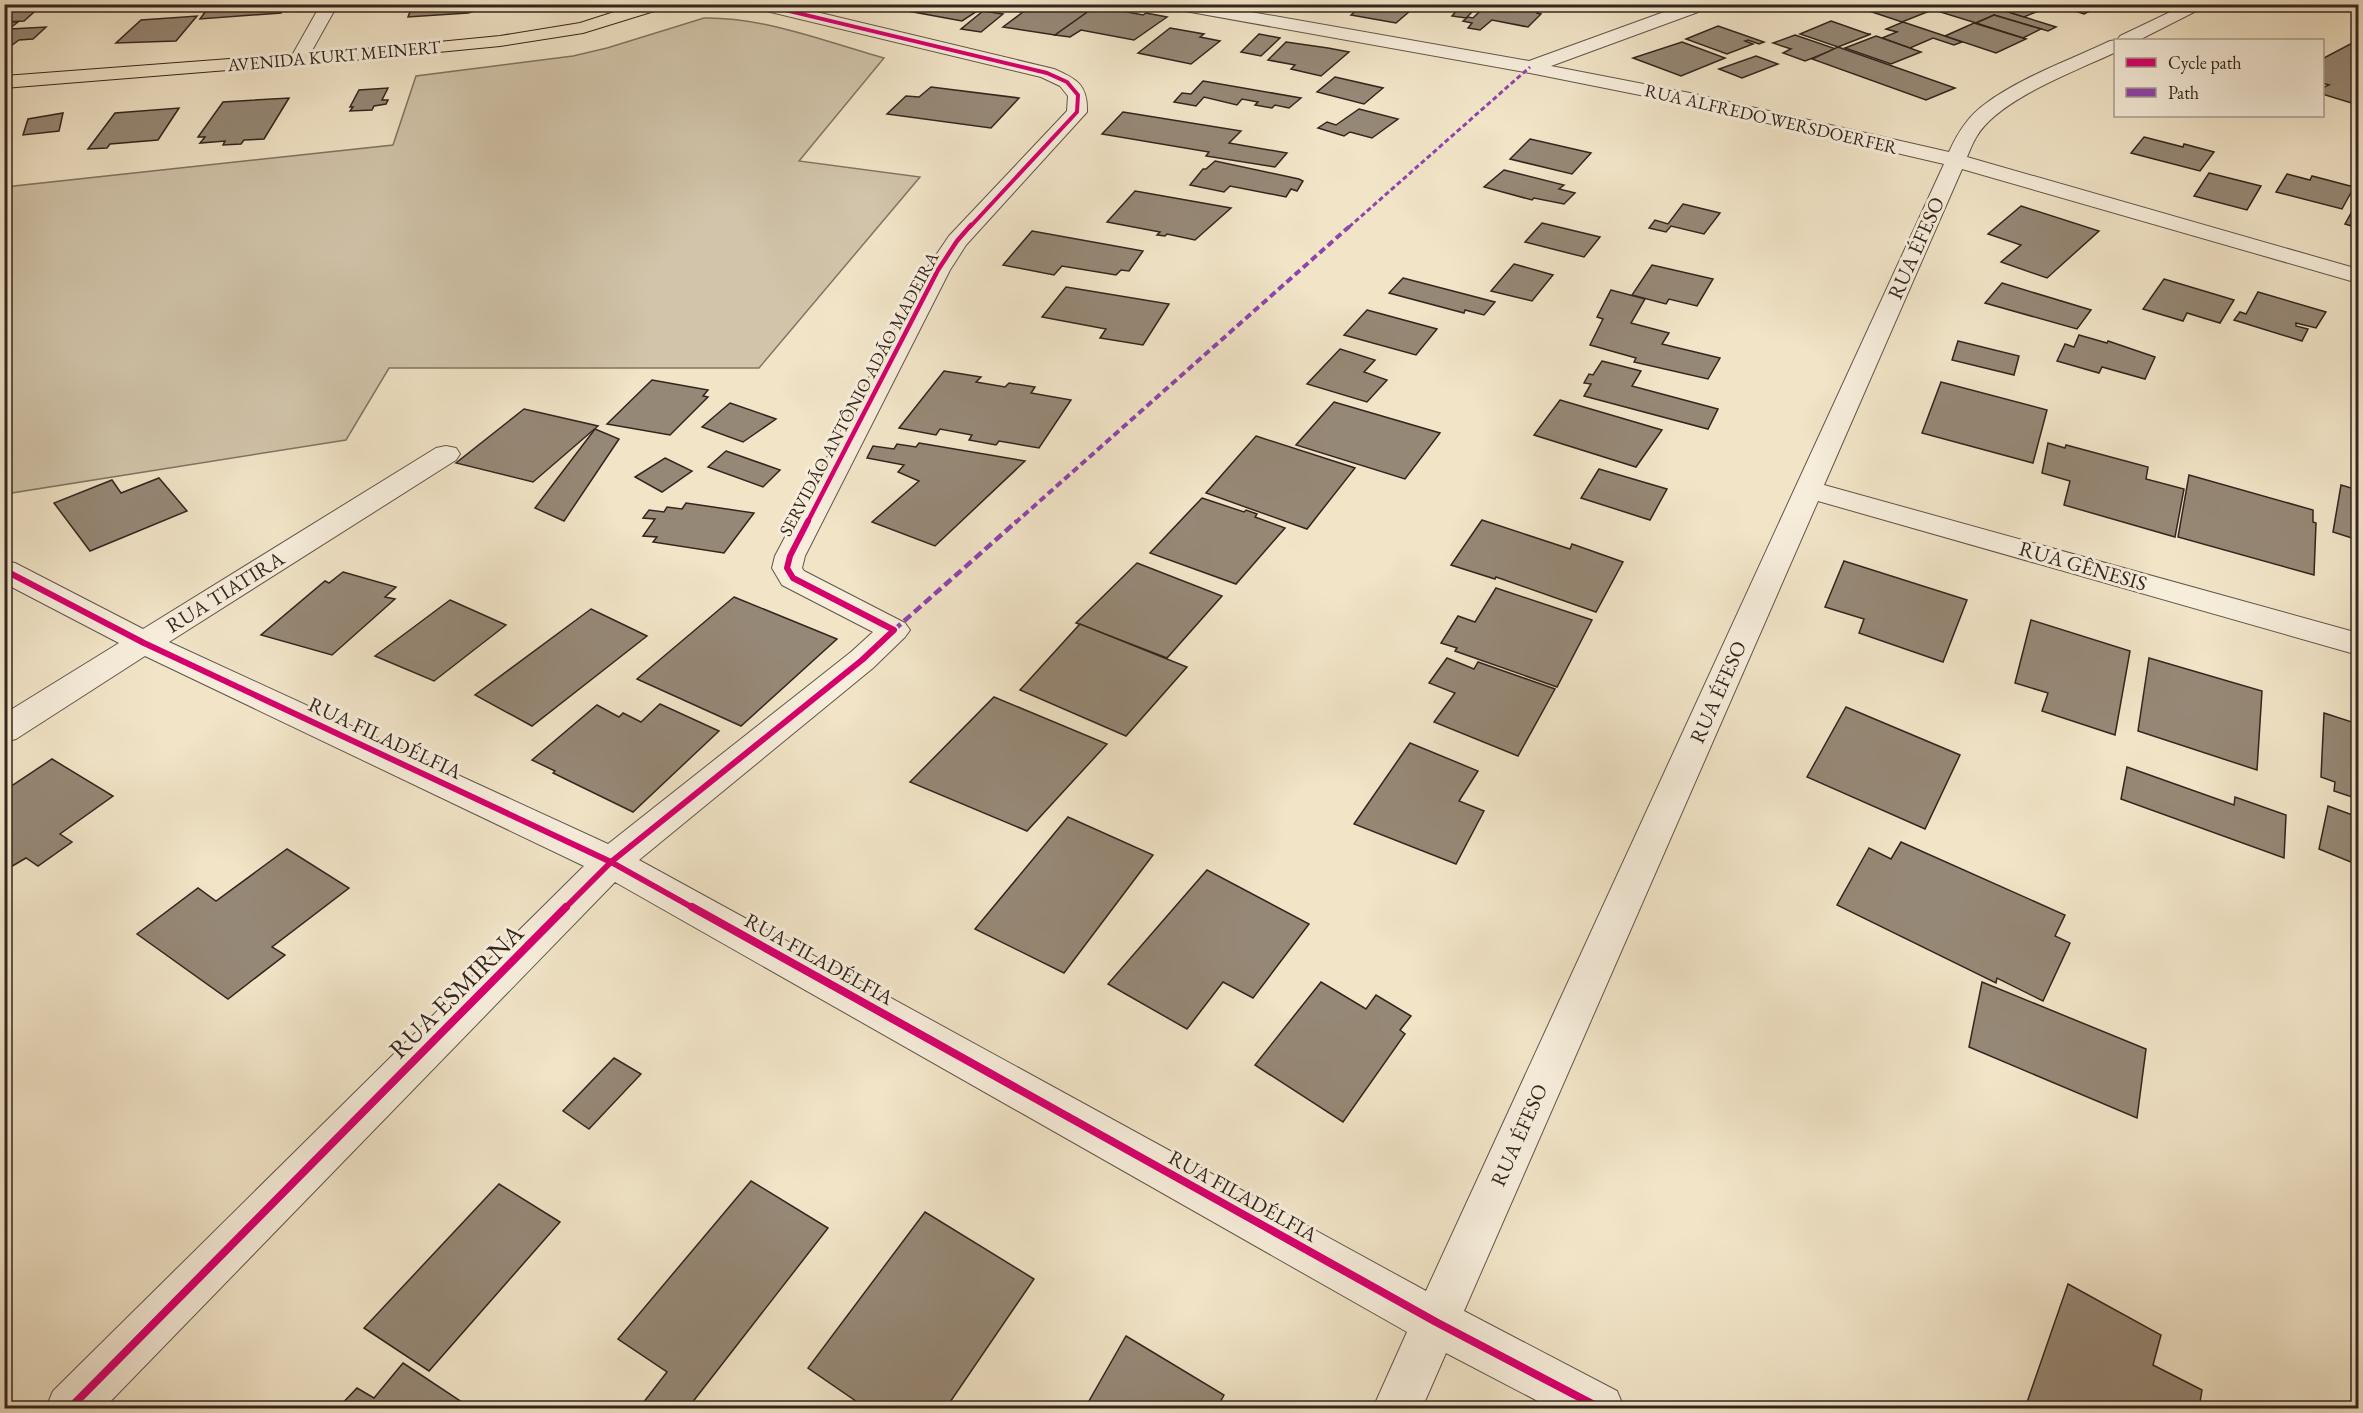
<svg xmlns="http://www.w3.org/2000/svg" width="2363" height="1413" viewBox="0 0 2363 1413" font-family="'EB Garamond',serif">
<rect width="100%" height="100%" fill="#f1e4c7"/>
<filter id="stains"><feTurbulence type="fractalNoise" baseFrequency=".00333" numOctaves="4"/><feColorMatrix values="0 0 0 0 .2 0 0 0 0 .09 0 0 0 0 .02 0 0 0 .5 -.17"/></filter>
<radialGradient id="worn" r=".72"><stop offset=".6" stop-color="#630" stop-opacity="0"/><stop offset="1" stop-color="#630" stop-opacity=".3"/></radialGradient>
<path fill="#d1c4aa" stroke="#827464" stroke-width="1.5" d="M 704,18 C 765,17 826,42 884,58 L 799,161 L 920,177 L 759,368 L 389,368 L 346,440 L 5,494 L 5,187 L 393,145 L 416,76 L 573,56 L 607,48 Z"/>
<g fill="#968876" stroke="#33251e" stroke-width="1.5">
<path d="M 4,4 L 43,4 L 24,21 L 4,22 Z"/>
<path d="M 211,4 L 287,4 L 281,13 L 200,19 Z"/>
<path d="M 413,4 L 478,4 L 475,11 L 468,13 L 408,17 Z"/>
<path d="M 919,4 L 988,4 L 962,21 L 908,11 Z"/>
<path d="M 1016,4 L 1054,4 L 1089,11 L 1055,35 L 1003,27 L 1023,12 L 1008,10 Z"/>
<path d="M 1363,4 L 1416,4 L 1417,5 L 1396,23 L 1351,15 Z"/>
<path d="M 1442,4 L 1480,4 L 1466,18 L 1452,16 L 1459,8 Z"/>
<path d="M 1487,4 L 1517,4 L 1541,9 L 1537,13 L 1541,14 L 1528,27 L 1492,20 L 1480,30 L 1468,28 L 1472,23 L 1463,21 L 1468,17 L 1473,18 Z"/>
<path d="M 1848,4 L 1915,4 L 1932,10 L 1902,22 Z"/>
<path d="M 1953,4 L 1983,4 L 2056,27 L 2048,31 L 1994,15 L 1976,23 L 1937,11 Z"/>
<path d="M 1983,4 L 2049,4 L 2052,5 L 2024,17 Z"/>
<path d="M 2053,4 L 2090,4 L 2087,6 L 2096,8 L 2084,14 Z"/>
<path d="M 1096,6 L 1143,15 L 1146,13 L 1167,17 L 1134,40 L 1081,30 L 1070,37 L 1055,35 Z"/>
<path d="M 983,11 L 1003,14 L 981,32 L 961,29 Z"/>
<path d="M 1994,15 L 2041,29 L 2023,38 L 1976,23 Z"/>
<path d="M 197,16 L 176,41 L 116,43 L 141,20 Z"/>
<path d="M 1831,21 L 1868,34 L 1871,34 L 1838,47 L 1800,34 Z"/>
<path d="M 4,22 L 18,22 L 9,29 L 46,27 L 33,39 L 19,40 L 4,51 Z"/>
<path d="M 1903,22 L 1945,36 L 1962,42 L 1954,45 L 1933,38 L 1910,48 L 1882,38 L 1897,32 L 1886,29 Z"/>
<path d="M 1974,23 L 2026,39 L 1996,53 L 1945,36 Z"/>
<path d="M 1718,26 L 1764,42 L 1759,44 L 1748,40 L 1745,41 L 1753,44 L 1727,54 L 1686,39 Z"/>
<path d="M 1170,28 L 1204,34 L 1200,37 L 1220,41 L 1191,64 L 1138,53 Z"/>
<path d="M 1259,34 L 1280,38 L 1261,56 L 1241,52 Z"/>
<path d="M 1795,35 L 1836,49 L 1805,61 L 1783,53 L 1791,49 L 1773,43 Z"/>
<path d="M 1876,36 L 1921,52 L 1891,64 L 1845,48 Z"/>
<path d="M 2358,40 L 2358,105 L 2322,94 L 2322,88 L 2329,85 L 2322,83 L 2322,59 Z"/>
<path d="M 1286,42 L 1328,48 L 1349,52 L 1321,76 L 1291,69 L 1295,65 L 1268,60 Z"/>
<path d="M 1682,42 L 1725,58 L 1681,76 L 1633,58 Z"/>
<path d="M 1838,47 L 1955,88 L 1926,100 L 1812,59 Z"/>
<path d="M 1756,56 L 1778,64 L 1742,78 L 1719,69 Z"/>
<path d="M 1335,77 L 1383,88 L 1364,104 L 1317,92 Z"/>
<path d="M 1203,81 L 1301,98 L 1289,108 L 1275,105 L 1272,108 L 1255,105 L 1258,102 L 1242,99 L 1237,105 L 1204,97 L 1196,106 L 1174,102 L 1182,93 L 1191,94 Z"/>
<path d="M 931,87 L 1019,98 L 991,128 L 887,114 L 906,96 L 919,97 Z"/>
<path d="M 388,88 L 382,100 L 388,100 L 386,104 L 374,106 L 372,110 L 350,111 L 353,107 L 350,107 L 359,90 Z"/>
<path d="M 289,98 L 264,139 L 244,140 L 241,144 L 223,145 L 225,141 L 200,143 L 205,137 L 198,137 L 223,102 Z"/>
<path d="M 179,108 L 158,140 L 110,144 L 107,148 L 88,149 L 115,113 Z"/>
<path d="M 1359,109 L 1398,119 L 1372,138 L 1350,132 L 1344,136 L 1318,128 L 1327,122 L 1336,125 Z"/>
<path d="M 1123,112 L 1241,131 L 1229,143 L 1287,153 L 1275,167 L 1206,156 L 1209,152 L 1102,134 Z"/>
<path d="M 63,113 L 59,131 L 23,135 L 28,119 Z"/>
<path d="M 2144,137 L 2183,147 L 2184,144 L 2214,152 L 2200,171 L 2131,153 Z"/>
<path d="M 1530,139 L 1591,153 L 1572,174 L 1510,159 Z"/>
<path d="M 1215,161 L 1299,179 L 1303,181 L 1297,191 L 1291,189 L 1286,197 L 1230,186 L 1224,192 L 1190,185 L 1203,169 L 1206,169 Z"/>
<path d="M 1504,170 L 1564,185 L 1559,189 L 1575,193 L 1564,204 L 1534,198 L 1532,200 L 1484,187 Z"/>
<path d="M 2209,173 L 2261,186 L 2247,210 L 2194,196 Z"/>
<path d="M 2287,174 L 2310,180 L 2312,176 L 2354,187 L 2342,209 L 2276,192 Z"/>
<path d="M 1135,191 L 1231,208 L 1195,240 L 1167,234 L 1165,236 L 1157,235 L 1160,232 L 1107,222 Z"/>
<path d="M 1683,204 L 1720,213 L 1704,234 L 1671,226 L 1666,232 L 1649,228 L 1655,220 L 1668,224 Z"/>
<path d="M 2356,204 L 2358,205 L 2358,228 L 2345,224 Z"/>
<path d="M 2021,206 L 2099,231 L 2047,278 L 2001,262 L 2021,245 L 1988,234 Z"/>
<path d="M 1542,223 L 1600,237 L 1584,257 L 1525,242 Z"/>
<path d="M 1032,231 L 1143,251 L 1129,271 L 1121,270 L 1116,275 L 1062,266 L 1054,275 L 1003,265 Z"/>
<path d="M 1514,264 L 1553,275 L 1532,301 L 1491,291 Z"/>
<path d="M 1652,265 L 1713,279 L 1697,306 L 1669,299 L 1666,304 L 1632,295 Z"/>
<path d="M 1403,278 L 1495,302 L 1484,315 L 1465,310 L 1464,313 L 1389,293 Z"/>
<path d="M 2164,279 L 2234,300 L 2220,323 L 2187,313 L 2183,321 L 2143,309 Z"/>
<path d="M 2002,283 L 2091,310 L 2077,329 L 1985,303 Z"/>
<path d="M 1066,287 L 1169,304 L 1143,345 L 1100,338 L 1106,329 L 1042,317 Z"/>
<path d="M 1611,290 L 1645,299 L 1631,323 L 1669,333 L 1662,344 L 1720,358 L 1708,379 L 1634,362 L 1636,358 L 1590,345 L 1603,319 L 1597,317 Z"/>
<path d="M 2258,292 L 2326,312 L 2316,328 L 2296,323 L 2296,326 L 2308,329 L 2302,341 L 2234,320 L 2240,312 L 2246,314 Z"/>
<path d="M 1367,310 L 1437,329 L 1416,355 L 1344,335 Z"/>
<path d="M 2079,335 L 2107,343 L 2108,341 L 2155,357 L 2145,379 L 2102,367 L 2099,373 L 2057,361 L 2065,344 L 2074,347 Z"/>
<path d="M 1958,341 L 2019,356 L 2014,375 L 1952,360 Z"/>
<path d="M 1340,349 L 1375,360 L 1364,372 L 1387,380 L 1367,402 L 1307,384 Z"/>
<path d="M 1602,361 L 1641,371 L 1632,386 L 1718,409 L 1708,429 L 1584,396 L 1591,384 L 1584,383 L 1589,374 L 1593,375 Z"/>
<path d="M 944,371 L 981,377 L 976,382 L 1005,387 L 1009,383 L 1035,387 L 1031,393 L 1071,400 L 1039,448 L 999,441 L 996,445 L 969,440 L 972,435 L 940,429 L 936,435 L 899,428 Z"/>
<path d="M 652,380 L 708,390 L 703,396 L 708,397 L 670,435 L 607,424 Z"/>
<path d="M 1941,382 L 2047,410 L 2033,463 L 1922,433 Z"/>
<path d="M 1560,400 L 1662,430 L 1636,467 L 1534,435 Z"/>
<path d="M 1334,402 L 1440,433 L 1405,479 L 1296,445 Z"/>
<path d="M 730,403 L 776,419 L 743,442 L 702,427 Z"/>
<path d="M 524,409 L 598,426 L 533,482 L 456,463 Z"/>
<path d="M 595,429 L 619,439 L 564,521 L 535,508 Z"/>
<path d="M 1256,436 L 1355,468 L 1307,529 L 1206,493 Z"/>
<path d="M 919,443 L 1025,461 L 935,546 L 872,522 L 919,481 L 898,472 L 904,465 L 867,458 L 873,446 L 894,449 L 897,444 L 916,447 Z"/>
<path d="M 2048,443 L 2065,448 L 2066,445 L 2148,467 L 2146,479 L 2184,489 L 2175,537 L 2064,505 L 2070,481 L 2042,473 Z"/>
<path d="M 726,451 L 780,470 L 763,487 L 708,467 Z"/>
<path d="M 665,458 L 692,471 L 662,492 L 635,477 Z"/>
<path d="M 1599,469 L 1667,489 L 1650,520 L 1581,498 Z"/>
<path d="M 2189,475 L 2313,510 L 2313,522 L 2316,523 L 2314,575 L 2178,537 Z"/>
<path d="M 159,478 L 187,511 L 90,551 L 54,503 L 112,480 L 121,493 Z"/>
<path d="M 2341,485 L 2358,490 L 2358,540 L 2333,532 Z"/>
<path d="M 1202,498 L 1244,512 L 1246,510 L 1257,514 L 1255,517 L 1285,528 L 1236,584 L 1150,553 Z"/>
<path d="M 686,503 L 754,513 L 724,553 L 653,542 L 657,537 L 643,536 L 655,519 L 643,518 L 649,510 L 664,512 L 667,507 L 682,509 Z"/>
<path d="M 1482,520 L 1570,549 L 1572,544 L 1623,562 L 1596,612 L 1496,577 L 1495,579 L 1451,565 Z"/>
<path d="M 1844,561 L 1967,600 L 1943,662 L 1859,633 L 1864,619 L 1825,607 Z"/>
<path d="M 1137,563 L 1222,596 L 1167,658 L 1076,623 Z"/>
<path d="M 343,572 L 396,587 L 385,597 L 395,599 L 332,655 L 261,635 L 325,581 L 329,583 Z"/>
<path d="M 1496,588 L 1592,620 L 1557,687 L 1455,651 L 1457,648 L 1441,643 L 1458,616 L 1475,622 Z"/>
<path d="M 734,597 L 837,639 L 741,726 L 637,679 Z"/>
<path d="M 450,600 L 506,625 L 434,681 L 375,656 Z"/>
<path d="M 591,609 L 647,636 L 532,726 L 475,695 Z"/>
<path d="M 2031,620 L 2130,651 L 2115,735 L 2042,711 L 2048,693 L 2015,683 Z"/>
<path d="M 1080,624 L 1187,667 L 1126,736 L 1020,690 Z"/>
<path d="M 1447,658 L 1474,669 L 1478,662 L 1555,689 L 1518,756 L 1434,722 L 1455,693 L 1429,683 Z"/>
<path d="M 2149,658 L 2262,691 L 2257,770 L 2138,731 Z"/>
<path d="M 994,697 L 1107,744 L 1027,831 L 910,782 Z"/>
<path d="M 660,704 L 719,731 L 633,812 L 553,773 L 555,771 L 532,760 L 597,705 L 619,717 L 623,713 L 641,722 Z"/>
<path d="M 1846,707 L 1960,755 L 1925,829 L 1807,777 Z"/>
<path d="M 2324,713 L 2358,724 L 2358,799 L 2334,791 L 2335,782 L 2321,777 Z"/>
<path d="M 1410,743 L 1478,771 L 1459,801 L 1484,811 L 1456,864 L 1354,824 Z"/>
<path d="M 52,759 L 113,796 L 60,834 L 72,842 L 38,866 L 26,858 L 4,871 L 4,791 Z"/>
<path d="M 2127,767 L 2234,805 L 2235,797 L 2286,815 L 2284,858 L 2121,799 Z"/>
<path d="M 2328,806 L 2358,817 L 2358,865 L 2319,849 Z"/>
<path d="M 1068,817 L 1153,855 L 1064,973 L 975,929 Z"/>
<path d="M 1901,842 L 2065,915 L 2055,936 L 2070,943 L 2043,1001 L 1997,978 L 1996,983 L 1837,905 L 1869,848 L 1891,859 Z"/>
<path d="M 287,849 L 349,888 L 272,947 L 285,955 L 228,999 L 137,934 L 198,888 L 216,901 Z"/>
<path d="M 1207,870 L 1309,924 L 1253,998 L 1223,982 L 1187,1029 L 1108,984 Z"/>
<path d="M 1321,982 L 1366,1009 L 1376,995 L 1411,1016 L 1400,1030 L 1405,1034 L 1343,1122 L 1255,1065 Z"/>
<path d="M 1982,982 L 2146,1049 L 2137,1118 L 1969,1047 Z"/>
<path d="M 614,1058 L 641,1074 L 589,1129 L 563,1111 Z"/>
<path d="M 751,1181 L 828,1228 L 688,1408 L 651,1408 L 643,1403 L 667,1372 L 618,1339 Z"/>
<path d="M 499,1184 L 560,1222 L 429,1371 L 364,1328 Z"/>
<path d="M 925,1212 L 1034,1279 L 946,1408 L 866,1408 L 808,1368 Z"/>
<path d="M 2068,1284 L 2161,1335 L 2153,1365 L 2202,1390 L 2199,1408 L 2025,1408 Z"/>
<path d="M 1126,1336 L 1224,1395 L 1217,1408 L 1085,1408 Z"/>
<path d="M 403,1363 L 462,1402 L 456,1408 L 338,1408 L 357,1388 L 374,1398 Z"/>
</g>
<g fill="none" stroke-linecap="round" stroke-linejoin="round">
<g stroke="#625548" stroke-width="2">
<g id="minor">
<path d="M 321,4 L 338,4 L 305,63 L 293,63 L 290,59 Z"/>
<path d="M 752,4 L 783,4 L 1054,69 C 1077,79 1088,85 1087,112 L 966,245 L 950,270 L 805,556 L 802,568 L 804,571 L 905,623 L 910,630 L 905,637 L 873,668 L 639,860 L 1426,1291 L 1944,164 L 1690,105 L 1530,73 L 1174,9 L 1166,4 L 1206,4 L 1529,61 L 1686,4 L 1711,4 L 1709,8 L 1551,66 L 1690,93 L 1949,152 C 1957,134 1968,116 1985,104 C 2021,77 2068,61 2110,41 L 2117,40 L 2120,36 L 2187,4 L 2210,4 L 2139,40 L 2116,40 L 2116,52 C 2076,71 1999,99 1977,136 C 1973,142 1970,150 1967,157 L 2358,269 L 2358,283 L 1962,169 L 1824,485 L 2358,633 L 2358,655 L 1818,501 L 1464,1311 L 1617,1391 L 1624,1408 L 1551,1408 L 1446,1353 L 1422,1408 L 1373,1408 L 1407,1332 L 615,882 L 104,1408 L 46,1408 L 53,1391 L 584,866 L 145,656 L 16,739 L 4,742 L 4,714 L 119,643 L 4,583 L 4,561 L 15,563 L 143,629 L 436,448 L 446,446 L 456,448 L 460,454 L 456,460 L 169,642 L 608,844 L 851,652 L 873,632 L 782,585 L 772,568 L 775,556 L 926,270 L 949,236 L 1067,111 L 1068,96 L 1060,86 L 1041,77 L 754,8 Z"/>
</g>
</g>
<g stroke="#33251e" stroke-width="2">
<path id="major" d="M 639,4 L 666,4 L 664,8 L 583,33 L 500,46 L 377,58 L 4,88 L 4,76 L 377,48 L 500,36 L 580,23 Z"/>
</g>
<use href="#minor" fill="#f6eddb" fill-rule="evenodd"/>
<use href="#major" fill="#f1e4c7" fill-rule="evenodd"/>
<path stroke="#8e44ad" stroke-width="3" stroke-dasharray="5 3" stroke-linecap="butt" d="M 1349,227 L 1530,67"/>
<path stroke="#8e44ad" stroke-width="4" stroke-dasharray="7 4" stroke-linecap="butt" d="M 1015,523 L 1351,225"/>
<path stroke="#8e44ad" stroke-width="4.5" stroke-dasharray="9 4.5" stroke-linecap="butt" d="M 894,630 L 1017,521"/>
<g stroke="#f6eddb" stroke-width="6">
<path id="cycleway-far3" d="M 760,4 L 1047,73 L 1067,82 L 1078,95 L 1077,112 L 970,227"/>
</g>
<g stroke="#f6eddb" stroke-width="8">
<path id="cycleway-far2" d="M 807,523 L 938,270 L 957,241 L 971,225"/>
</g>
<g stroke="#f6eddb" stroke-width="10">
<g id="cycleway-far1">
<path d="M 4,570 L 144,643 L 611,862 L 695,909"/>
<path d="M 564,909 L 611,862 L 862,660 L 894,630 L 793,578 L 787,568 L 790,556 L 808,521"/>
</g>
</g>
<g stroke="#f6eddb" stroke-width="11">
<g id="cycleway">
<path d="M 692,907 L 1436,1322 L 1600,1408"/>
<path d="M 70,1408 L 566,907"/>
</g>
</g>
<use href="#cycleway-far3" stroke="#d6006c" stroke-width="4"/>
<use href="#cycleway-far2" stroke="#d6006c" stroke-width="4.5"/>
<use href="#cycleway-far1" stroke="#d6006c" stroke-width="6"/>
<use href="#cycleway" stroke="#d6006c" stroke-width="8"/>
</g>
<g text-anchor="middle" stroke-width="6" stroke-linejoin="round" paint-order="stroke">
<g font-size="18" fill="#33251e" stroke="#f6eddb">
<text transform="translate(334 56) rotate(-5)" y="6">AVENIDA KURT MEINERT</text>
<text transform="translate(1771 119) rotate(13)" y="6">RUA ALFREDO WERSDOERFER</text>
<text transform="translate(859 394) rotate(-62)" y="6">SERVIDÃO ANTÔNIO ADÃO MADEIRA</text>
</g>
<g font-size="21" fill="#33251e" stroke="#f6eddb">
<text transform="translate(1916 248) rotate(-66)" y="7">RUA ÉFESO</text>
<text transform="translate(2083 566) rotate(16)" y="7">RUA GÊNESIS</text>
<text transform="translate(225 592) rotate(-32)" y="7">RUA TIATIRA</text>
<text transform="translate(1718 692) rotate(-66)" y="7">RUA ÉFESO</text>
<text transform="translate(385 738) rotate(25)" y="7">RUA FILADÉLFIA</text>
<text transform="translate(819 959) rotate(29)" y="7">RUA FILADÉLFIA</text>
<text transform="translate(1519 1135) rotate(-66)" y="7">RUA ÉFESO</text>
<text transform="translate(1243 1196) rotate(29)" y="7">RUA FILADÉLFIA</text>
</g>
<g font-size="26" fill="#33251e" stroke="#f6eddb">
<text transform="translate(456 991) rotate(-45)" y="9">RUA ESMIRNA</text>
</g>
</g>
<rect width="2363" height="1413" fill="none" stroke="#f1e4c7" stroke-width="24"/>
<rect x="6" y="6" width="2351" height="1401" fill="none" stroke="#33251e" stroke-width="3"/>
<rect x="12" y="12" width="2339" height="1389" fill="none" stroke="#33251e" stroke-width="1.5"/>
<rect x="2114" y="39" width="210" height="78" fill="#f6eddb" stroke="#a89d8f" stroke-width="1.5"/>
<rect x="2126" y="58" width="30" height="9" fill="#d6006c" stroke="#a89d8f" stroke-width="1.5"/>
<text x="2168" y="69" font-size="18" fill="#33251e">Cycle path</text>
<rect x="2126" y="88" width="30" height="9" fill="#8e44ad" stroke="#a89d8f" stroke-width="1.5"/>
<text x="2168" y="99" font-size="18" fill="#33251e">Path</text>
<rect width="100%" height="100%" filter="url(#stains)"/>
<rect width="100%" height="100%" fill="url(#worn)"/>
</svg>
